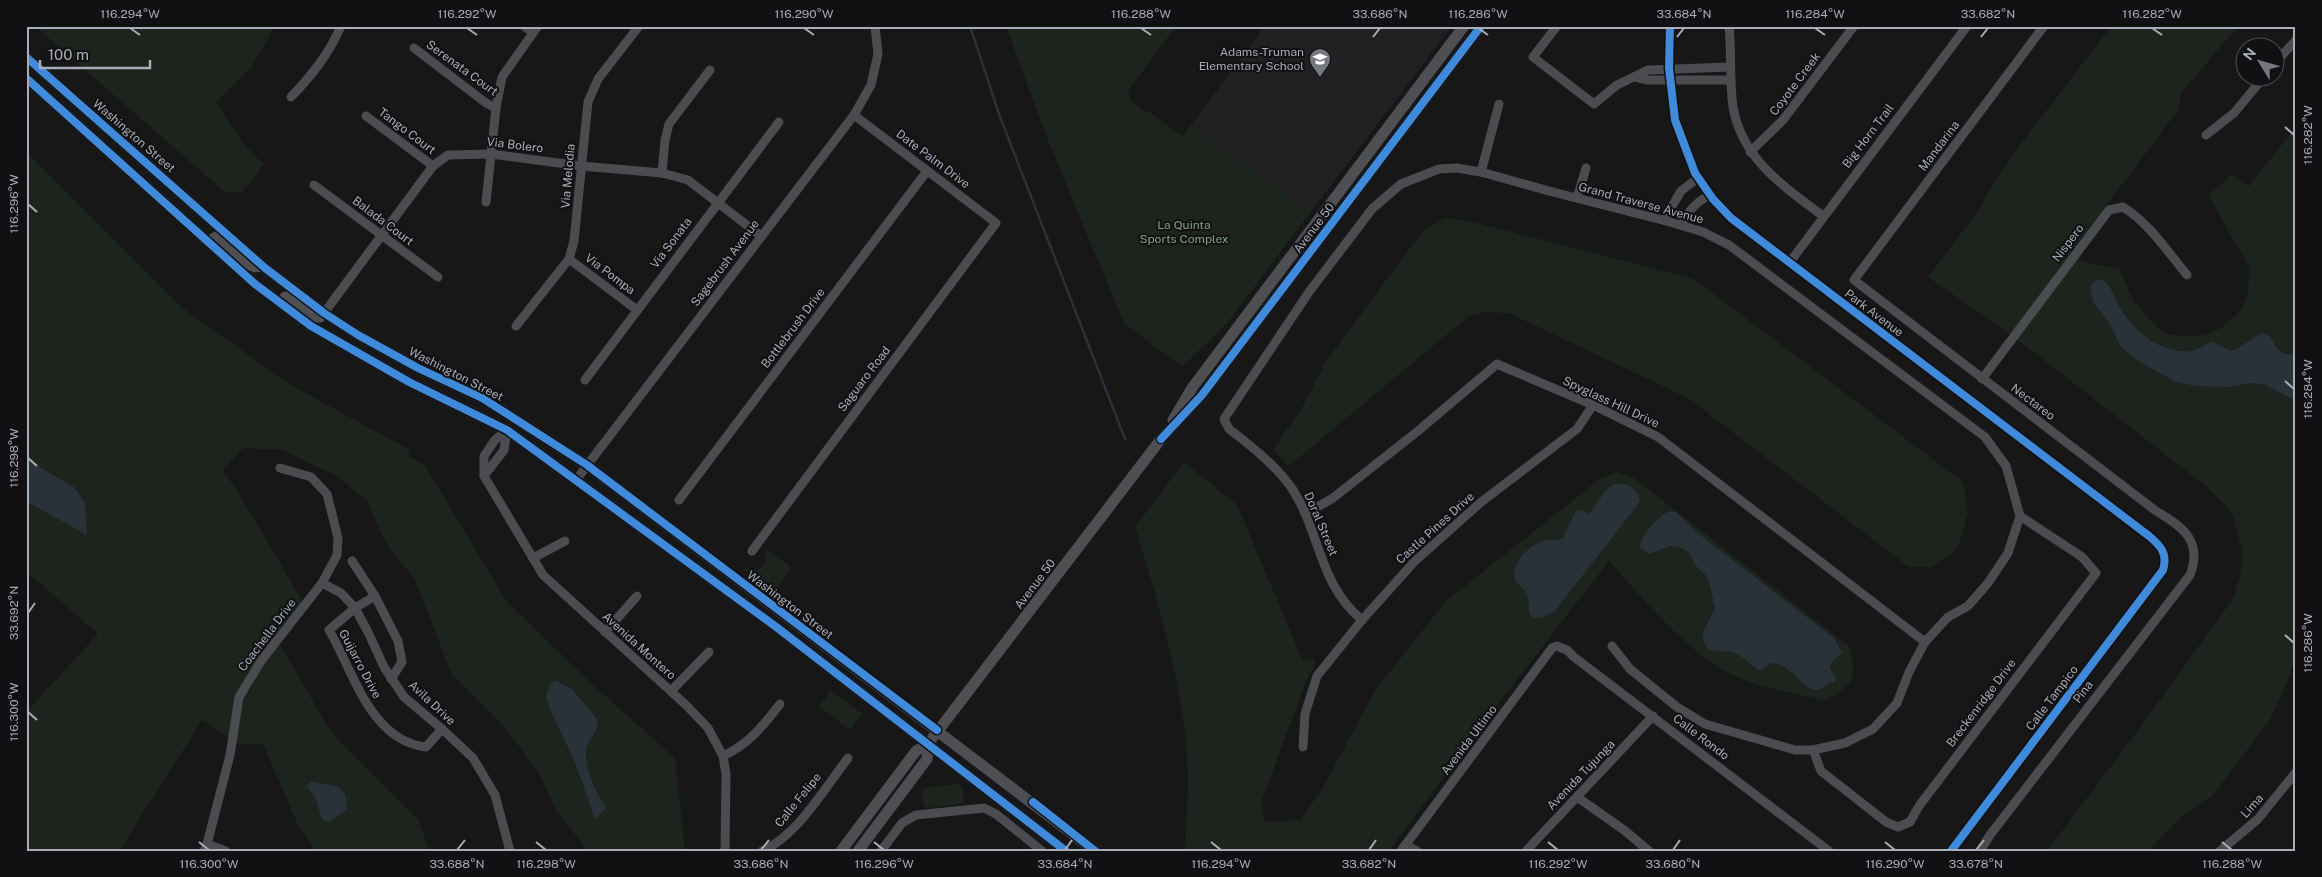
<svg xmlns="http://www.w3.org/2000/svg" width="2322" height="877" viewBox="0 0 2322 877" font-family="'Public Sans',sans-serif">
<rect width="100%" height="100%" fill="#171717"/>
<path fill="#212123" d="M 1265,26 L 1444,26 L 1449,30 L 1310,213 L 1191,125 Z"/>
<g fill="#1d241e">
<path d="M 35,26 L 275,26 L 251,67 L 216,102 C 230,124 244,148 264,164 L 242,192 L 225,192 Z"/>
<path d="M 1006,26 L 1176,26 L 1128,91 L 1130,100 L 1146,113 L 1148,111 L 1182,136 L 1191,125 L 1310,213 L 1228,322 L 1182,367 L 1124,323 L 1047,138 Z"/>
<path d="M 2114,26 L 2238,26 L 2181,93 L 2179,109 L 2072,251 L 2084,262 L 2119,269 L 2134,302 L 2158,328 L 2170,335 L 2192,336 L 2204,335 L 2223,327 L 2240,311 L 2248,294 L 2249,267 L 2208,195 L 2232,175 L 2249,186 L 2296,127 L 2296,656 L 2285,687 L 2270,720 L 2241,758 L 2213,795 L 2180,818 L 2148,851 L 2047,851 L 2133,737 L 2233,599 L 2240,576 L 2243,553 L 2231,510 L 2207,487 L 2021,342 L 1928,277 L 1981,207 L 1991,187 L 2014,153 L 2103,37 Z"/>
<path d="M 26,152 L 181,307 L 291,385 L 410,450 L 407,456 L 425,465 L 508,603 L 591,683 L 675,758 L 685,851 L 588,851 L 556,810 L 540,775 L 505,727 L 451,673 L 415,580 L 384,540 L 367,500 L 335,475 L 282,450 L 243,448 L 223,470 C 253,514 277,560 305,605 L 277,640 L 331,732 L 418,819 L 429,851 L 316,851 L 298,825 L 263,744 L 239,744 L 202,720 L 119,851 L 26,851 L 26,712 L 98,634 L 26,571 Z"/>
<path d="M 1445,218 L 1465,220 L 1694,279 L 1963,482 L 1968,512 L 1958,548 L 1932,567 L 1909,567 L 1688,398 L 1511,314 L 1486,311 L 1469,316 L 1289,466 L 1273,450 L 1303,406 L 1325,363 L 1409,249 L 1426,229 Z"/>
<path d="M 1184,462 L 1237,505 L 1303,661 L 1313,658 L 1315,664 L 1307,679 L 1261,803 L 1265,822 L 1300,820 L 1323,788 L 1374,692 L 1445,602 L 1601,478 L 1617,472 L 1634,478 L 1850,647 C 1857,680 1854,684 1825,701 C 1800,694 1772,690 1747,681 C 1693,662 1647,602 1609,561 L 1498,704 L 1389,851 L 1184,851 C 1188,810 1190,767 1184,726 C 1175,658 1155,592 1135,527 Z"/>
<path d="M 766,548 L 792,568 L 774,592 L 744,570 L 745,567 L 756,570 C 768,566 766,558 766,548 Z"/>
<path d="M 831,691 L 862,714 L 850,730 L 819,706 Z"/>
<path d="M 959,784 L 962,787 L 964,801 L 961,804 L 927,808 L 924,806 L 922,791 L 925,788 Z"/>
</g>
<g fill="#2a3239">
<path d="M 2098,279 C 2112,282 2112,295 2119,306 C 2133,331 2160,354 2191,351 C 2200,350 2205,344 2213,342 L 2231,351 C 2244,347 2251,337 2264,333 C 2278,340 2273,357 2296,354 L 2296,401 L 2264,384 L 2251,383 L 2229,387 L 2196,386 L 2176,382 L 2137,360 L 2121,347 L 2109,322 L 2093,302 L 2090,286 Z"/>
<path d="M 26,454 L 41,468 L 74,487 L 85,503 L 87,535 L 26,501 Z"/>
<path d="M 1614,484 C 1627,482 1637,488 1640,501 L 1636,507 L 1554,612 L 1543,617 L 1532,618 C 1526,610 1531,599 1526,592 C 1523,587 1517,585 1515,580 C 1510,564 1529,545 1543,541 C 1550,539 1557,541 1563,538 L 1576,511 L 1581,510 L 1589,514 L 1607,489 Z"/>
<path d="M 1670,511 L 1676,512 L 1695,531 L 1834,638 L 1842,652 C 1837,659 1832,658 1830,668 L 1836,677 L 1835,681 L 1820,689 L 1813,690 C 1797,682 1791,664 1771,663 L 1763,670 L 1758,670 C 1751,664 1743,657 1735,653 C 1724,648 1702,660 1703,632 L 1715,608 L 1709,582 L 1705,574 L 1697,567 L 1689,553 L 1682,548 L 1670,546 L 1649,554 L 1640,548 C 1640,535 1658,516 1670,511 Z"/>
<path d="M 556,681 L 572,689 L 596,718 C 602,732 585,739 586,753 C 586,773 596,792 606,808 L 595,819 L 575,762 L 553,716 L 546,697 L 550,683 Z"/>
<path d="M 310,781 L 339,787 L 345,795 L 347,809 L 329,823 L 322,819 L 315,797 L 307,787 Z"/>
</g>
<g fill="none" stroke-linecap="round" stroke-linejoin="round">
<path stroke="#2a3239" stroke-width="2.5" d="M 970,26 L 999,114 L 1125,439"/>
<g stroke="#4b4c50" stroke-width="9">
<path d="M 524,26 L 533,33"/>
<path d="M 1557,26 L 1533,57 L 1594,104 L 1617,85 L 1648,70 L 1730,67"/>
<path d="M 1670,26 L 1669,68 L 1675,120 L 1695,173 L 1713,199 L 1731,218 L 2149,536 C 2161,546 2168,554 2163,570 L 1951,851"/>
<path d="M 1729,26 C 1732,53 1729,80 1733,107 C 1742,159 1783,186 1823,216"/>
<path d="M 414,48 L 486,103 L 496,108"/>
<path d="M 2274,64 L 2296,40"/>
<path d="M 1635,77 L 1648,80 L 1731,80"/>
<path d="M 291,97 C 312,75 329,54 341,26"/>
<path d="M 366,116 L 433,166"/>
<path d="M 2206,135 L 2234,113 L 2263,78"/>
<path d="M 1750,152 L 1783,120 L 1854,26"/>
<path d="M 1481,172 L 1499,104"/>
<path d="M 662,173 L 665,140 L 669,124 L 710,70"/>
<path d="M 314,185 L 438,277"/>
<path d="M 1577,198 L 1586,168"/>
<path d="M 486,202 L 496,108 L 502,77 L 538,26"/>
<path d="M 1664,220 L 1681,191 L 1698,178"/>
<path d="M 1681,225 C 1688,211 1696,202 1710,195"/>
<path d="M 569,259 L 637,310"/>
<path d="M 1790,262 L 1967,26"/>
<path d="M 324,313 L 433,166 L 448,155 L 491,154 L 581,166 L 662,173 L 688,180 L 761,236"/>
<path d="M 516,326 L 569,259 L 574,241 L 588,102 L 598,79 L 639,26"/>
<path d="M 1982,379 L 2109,210 L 2123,207 C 2150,224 2167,251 2187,275"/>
<path d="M 585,380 L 779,122"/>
<path d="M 507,430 L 495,440 L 484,456 L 484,476 L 543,575 L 686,705 L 708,728 L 723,756 L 726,774 L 725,851"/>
<path d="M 484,476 L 504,450 L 507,430"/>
<path d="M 576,480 L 854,115 L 871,85 L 878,54 L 875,26"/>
<path d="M 679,500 L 927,171"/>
<path d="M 1305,514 L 1333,498 L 1418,431 L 1497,364 L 1593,405 L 1658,437 L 1925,642"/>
<path d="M 752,551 L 996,223 L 854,115"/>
<path d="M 533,558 L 565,541"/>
<path d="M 352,561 L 375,596"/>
<path d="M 322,583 L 341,593 L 355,608 L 368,632 L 384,667 L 404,697 L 442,729 L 473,758 L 495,795 L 510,851"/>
<path d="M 1362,620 C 1319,584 1321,535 1293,490 C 1279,468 1249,444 1229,429 L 1224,419 L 1309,292 L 1372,209 L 1401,184 L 1439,169 L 1457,168 L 1481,172 L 1549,191 L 1670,222 L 1703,232 L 1729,245 L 1985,437 L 2006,466 L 2020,516 L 2008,553 L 1988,583 L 1968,606 L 1948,617 L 1925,642 L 1909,672 L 1897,703 L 1873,729 L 1845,743 L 1813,750 L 1795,750 L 1705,724 L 1677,707 L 1630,669 L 1612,646"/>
<path d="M 605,632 L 637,596"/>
<path d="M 391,679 L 402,662 L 398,641 L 375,596 L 355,608 L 329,630 C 353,670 370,741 426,747 L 442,729"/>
<path d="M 671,691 L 709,652"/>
<path d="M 1303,747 L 1305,714 L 1317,676 L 1362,620 L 1414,562 L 1480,503 L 1577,429 L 1593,405"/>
<path d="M 1813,750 L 1821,771 L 1886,822 L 1898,827 L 1910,822 L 1919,806 L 2096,573 L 2082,557 L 2020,516"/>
<path d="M 723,756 C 749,744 763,726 780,704"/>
<path d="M 1577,797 L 1624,830 L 1649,851"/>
<path d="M 207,844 L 226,851"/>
<path d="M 1405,845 L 1417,851"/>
<path d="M 204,851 L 207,844 L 230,755 L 239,697 L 261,661 L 322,583 L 337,555 L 338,538 L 327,494 L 311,477 L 280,468"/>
<path d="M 762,851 C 797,836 825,788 848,758"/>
<path d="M 881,851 L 902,823 L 916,815 L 984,808 L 996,814 L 1042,851"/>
<path d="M 1401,851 L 1552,648 L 1557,646 L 1567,650 L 1574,657 L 1829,851"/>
<path d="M 1526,851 L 1653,716"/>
<path d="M 1980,851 L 1990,835 L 2190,575 C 2203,541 2183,527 2156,511 L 1854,280 L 2044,26"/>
<path d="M 2220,851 L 2258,819 L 2296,772"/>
</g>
<g stroke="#4d4f52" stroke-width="11">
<path d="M 26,57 L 265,268 L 324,313 L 358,335 L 418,368 L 482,398 L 587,465 L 1095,851"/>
<path d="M 26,78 L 255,284 L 311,326 L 409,382 L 507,430 L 775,626 L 1066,851"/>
<path d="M 209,241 L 216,237 L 219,237 L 250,265 L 255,267 L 263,266"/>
<path d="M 285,297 L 314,317 L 320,317 L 324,313"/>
<path d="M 1173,420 L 1192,388 L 1464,26"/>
<path d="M 841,851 L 916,751 L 928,744 L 1161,439 L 1202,395 L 1481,26"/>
<path d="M 858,851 L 927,759 L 928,744"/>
</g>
<g stroke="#111113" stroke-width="11">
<g id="cycleway">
<path d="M 1670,26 L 1669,68 L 1675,120 L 1695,173 L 1713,199 L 1731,218 L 2149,536 C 2161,546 2168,554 2163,570 L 1951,851"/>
<path d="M 26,57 L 265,268 L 324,313 L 358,335 L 418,368 L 482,398 L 587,465 L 937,730"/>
<path d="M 26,78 L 255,284 L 311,326 L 409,382 L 507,430 L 775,626 L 1066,851"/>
<path d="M 1161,439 L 1202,395 L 1481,26"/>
<path d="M 1033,802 L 1095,851"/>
</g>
</g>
<use href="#cycleway" stroke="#408adc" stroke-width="8"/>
</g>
<path fill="none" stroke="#a8adb8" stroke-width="2" d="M 130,28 L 140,35M 467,28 L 477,35M 804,28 L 814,35M 1141,28 L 1151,35M 1478,28 L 1488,35M 1815,28 L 1825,35M 2152,28 L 2162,35M 1373,37 L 1380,28M 1677,37 L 1684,28M 1981,37 L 1988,28M 2285,127 L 2294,135M 28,204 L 37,212M 2285,381 L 2294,389M 28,458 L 37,466M 28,613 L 35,603M 2285,635 L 2294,643M 28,712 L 37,720M 199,842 L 209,850M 536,842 L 546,850M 874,842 L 884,850M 1211,842 L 1221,850M 1548,842 L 1558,850M 1885,842 L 1895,850M 2222,842 L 2232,850M 457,850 L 465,840M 761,850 L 769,840M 1065,850 L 1072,840M 1369,850 L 1376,840M 1673,850 L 1680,840M 1976,850 L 1984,840"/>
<defs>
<g id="school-pin" transform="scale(1.125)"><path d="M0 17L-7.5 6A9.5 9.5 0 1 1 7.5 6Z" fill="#757880" stroke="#111113"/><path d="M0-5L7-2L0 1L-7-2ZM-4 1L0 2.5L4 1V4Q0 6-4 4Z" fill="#fff"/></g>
</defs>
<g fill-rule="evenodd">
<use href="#school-pin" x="1320" y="59"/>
</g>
<g text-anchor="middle" stroke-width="4" stroke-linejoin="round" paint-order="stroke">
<g font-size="12" fill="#a8adb8" stroke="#111113" text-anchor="end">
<text x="1304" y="56">Adams-Truman<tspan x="1304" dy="14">Elementary School</tspan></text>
</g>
<g font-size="12" fill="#a8adb8" stroke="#111113">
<text transform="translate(462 68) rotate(36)" y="4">Serenata Court</text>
<text transform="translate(1795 84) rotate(-53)" y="4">Coyote Creek</text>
<text transform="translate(407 131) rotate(37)" y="4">Tango Court</text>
<text transform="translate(134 136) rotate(41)" y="4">Washington Street</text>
<text transform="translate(1868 136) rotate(-53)" y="4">Big Horn Trail</text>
<text transform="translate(515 145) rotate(7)" y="4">Via Bolero</text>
<text transform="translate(1939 146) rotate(-53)" y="4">Mandarina</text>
<text transform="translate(933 159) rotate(37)" y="4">Date Palm Drive</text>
<text transform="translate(568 176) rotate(-85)" y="4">Via Melodia</text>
<text transform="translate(1641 203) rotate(15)" y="4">Grand Traverse Avenue</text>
<text transform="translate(383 221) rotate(37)" y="4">Balada Court</text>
<text transform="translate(1314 228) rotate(-53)" y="4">Avenue 50</text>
<text transform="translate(671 243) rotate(-53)" y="4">Via Sonata</text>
<text transform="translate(2068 243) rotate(-53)" y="4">Nispero</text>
<text transform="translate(725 263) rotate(-53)" y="4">Sagebrush Avenue</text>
<text transform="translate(610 274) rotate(37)" y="4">Via Pompa</text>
<text transform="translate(1874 313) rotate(37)" y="4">Park Avenue</text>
<text transform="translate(793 328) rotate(-53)" y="4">Bottlebrush Drive</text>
<text transform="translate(456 374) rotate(27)" y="4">Washington Street</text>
<text transform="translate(864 379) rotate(-53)" y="4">Saguaro Road</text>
<text transform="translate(1611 402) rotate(25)" y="4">Spyglass Hill Drive</text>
<text transform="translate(2033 402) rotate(37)" y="4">Nectareo</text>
<text transform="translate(1321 524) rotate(67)" y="4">Doral Street</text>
<text transform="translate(1435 528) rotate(-42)" y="4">Castle Pines Drive</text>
<text transform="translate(1035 584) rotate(-53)" y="4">Avenue 50</text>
<text transform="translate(790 605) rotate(37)" y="4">Washington Street</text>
<text transform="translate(267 635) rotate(-53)" y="4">Coachella Drive</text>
<text transform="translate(639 646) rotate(42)" y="4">Avenida Montero</text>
<text transform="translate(360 664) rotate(62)" y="4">Guijarro Drive</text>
<text transform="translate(2083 692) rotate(-53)" y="4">Pina</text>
<text transform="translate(2052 698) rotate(-53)" y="4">Calle Tampico</text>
<text transform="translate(432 703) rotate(43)" y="4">Avila Drive</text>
<text transform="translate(1981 703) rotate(-53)" y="4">Breckenridge Drive</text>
<text transform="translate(1701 737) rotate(37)" y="4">Calle Rondo</text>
<text transform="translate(1469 740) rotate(-53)" y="4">Avenida Ultimo</text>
<text transform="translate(1581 775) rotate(-46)" y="4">Avenida Tujunga</text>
<text transform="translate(798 800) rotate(-51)" y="4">Calle Felipe</text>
<text transform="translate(2252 806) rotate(-48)" y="4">Lima</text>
</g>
<g font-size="12" fill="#7fa381" stroke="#111113">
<text x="1184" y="229">La Quinta<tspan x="1184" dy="14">Sports Complex</tspan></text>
</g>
</g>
<rect width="2322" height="877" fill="none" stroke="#111113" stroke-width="55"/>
<g transform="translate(2260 62) rotate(307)"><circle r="24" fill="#111113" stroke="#4d4f55"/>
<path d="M0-4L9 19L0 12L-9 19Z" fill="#757880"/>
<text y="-8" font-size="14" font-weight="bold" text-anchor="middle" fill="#a8adb8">N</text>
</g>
<path d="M40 60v8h110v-8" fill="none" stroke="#a8adb8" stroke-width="2.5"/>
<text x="48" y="60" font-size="15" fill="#a8adb8" stroke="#111113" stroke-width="4" paint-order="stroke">100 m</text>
<rect x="28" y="28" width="2266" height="822" fill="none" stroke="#a8adb8" stroke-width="2"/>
<g font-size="12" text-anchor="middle" fill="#a8adb8">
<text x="130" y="18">116.294°W</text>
<text x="467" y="18">116.292°W</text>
<text x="804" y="18">116.290°W</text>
<text x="1141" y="18">116.288°W</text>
<text x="1380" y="18">33.686°N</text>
<text x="1478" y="18">116.286°W</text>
<text x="1684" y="18">33.684°N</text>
<text x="1815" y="18">116.284°W</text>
<text x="1988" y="18">33.682°N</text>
<text x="2152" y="18">116.282°W</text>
<text transform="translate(2308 135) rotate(-90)" y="4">116.282°W</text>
<text transform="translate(14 204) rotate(-90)" y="4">116.296°W</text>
<text transform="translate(2308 389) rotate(-90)" y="4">116.284°W</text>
<text transform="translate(14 458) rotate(-90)" y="4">116.298°W</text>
<text transform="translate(14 613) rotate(-90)" y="4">33.692°N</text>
<text transform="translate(2308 643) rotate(-90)" y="4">116.286°W</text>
<text transform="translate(14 712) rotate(-90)" y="4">116.300°W</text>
<text x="209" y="868">116.300°W</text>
<text x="457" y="868">33.688°N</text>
<text x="546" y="868">116.298°W</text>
<text x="761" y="868">33.686°N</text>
<text x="884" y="868">116.296°W</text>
<text x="1065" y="868">33.684°N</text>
<text x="1221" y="868">116.294°W</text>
<text x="1369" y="868">33.682°N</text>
<text x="1558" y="868">116.292°W</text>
<text x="1673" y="868">33.680°N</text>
<text x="1895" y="868">116.290°W</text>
<text x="1976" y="868">33.678°N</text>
<text x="2232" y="868">116.288°W</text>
</g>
</svg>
